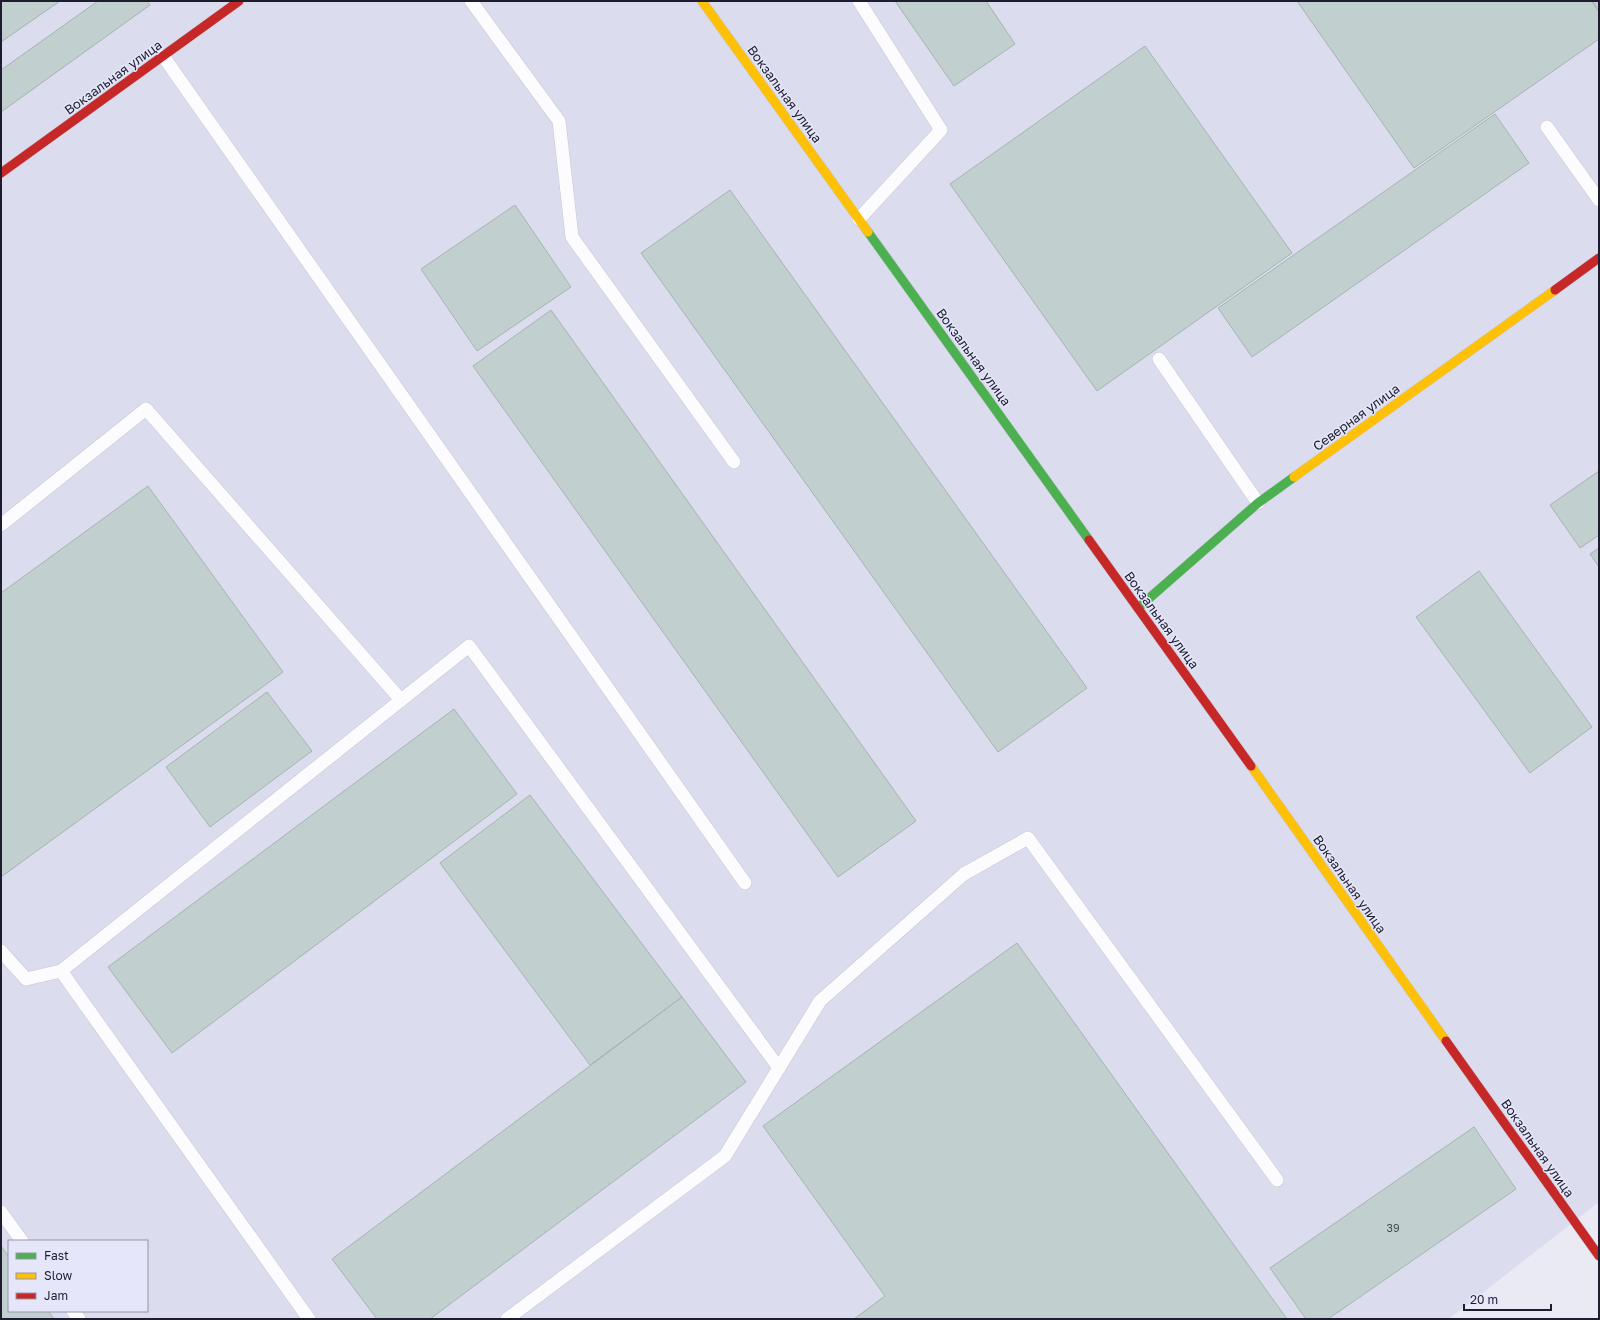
<svg xmlns="http://www.w3.org/2000/svg" width="1600" height="1320" viewBox="0 0 1600 1320" font-family="'Golos Text',sans-serif">
<rect width="100%" height="100%" fill="#eaeaf5"/>
<path fill="#dbdced" fill-rule="evenodd" d="M 1,1 L 1599,1 L 1599,1202 L 1449,1319 L 1,1319 ZM 9,1241 L 147,1241 L 147,1311 L 9,1311 Z"/>
<g fill="#c1d0ce" stroke="#a7b2b2">
<path d="M 1,1 L 60,1 L 1,42 Z"/>
<path d="M 98,1 L 147,1 L 150,5 L 1,112 L 1,70 Z"/>
<path d="M 895,1 L 986,1 L 1015,44 L 954,86 Z"/>
<path d="M 1297,1 L 1592,1 L 1599,12 L 1599,39 L 1414,168 Z"/>
<path d="M 1592,1 L 1599,1 L 1599,11 Z"/>
<path d="M 1145,46 L 1292,253 L 1097,391 L 950,184 Z"/>
<path d="M 1495,114 L 1529,163 L 1252,357 L 1218,308 Z"/>
<path d="M 730,190 L 1087,688 L 998,752 L 641,253 Z"/>
<path d="M 515,205 L 571,287 L 477,351 L 421,269 Z"/>
<path d="M 551,310 L 916,821 L 838,877 L 473,366 Z"/>
<path d="M 1599,471 L 1599,535 L 1580,548 L 1550,505 Z"/>
<path d="M 148,486 L 283,672 L 1,877 L 1,593 Z"/>
<path d="M 1599,548 L 1599,567 L 1590,554 Z"/>
<path d="M 1479,571 L 1592,727 L 1530,773 L 1416,617 Z"/>
<path d="M 267,692 L 312,751 L 210,827 L 166,767 Z"/>
<path d="M 454,709 L 517,794 L 172,1053 L 108,967 Z"/>
<path d="M 530,795 L 682,997 L 590,1065 L 440,863 Z"/>
<path d="M 1017,943 L 1287,1319 L 854,1319 L 885,1296 L 763,1126 Z"/>
<path d="M 682,997 L 746,1082 L 430,1319 L 377,1319 L 332,1259 Z"/>
<path d="M 1474,1127 L 1516,1189 L 1328,1319 L 1306,1319 L 1270,1268 Z"/>
<path d="M 1,1246 L 9,1257 L 9,1311 L 48,1311 L 54,1319 L 1,1319 Z"/>
</g>
<g fill="none" stroke-linecap="round" stroke-linejoin="round">
<g stroke="#c6c6d3" stroke-width="14">
<g id="lane">
<path d="M 471,1 L 559,121 L 572,237 L 734,462"/>
<path d="M 163,56 L 745,883"/>
<path d="M 1547,127 L 1599,200"/>
<path d="M 859,219 L 941,130 L 859,1"/>
<path d="M 1159,359 L 1258,503"/>
<path d="M 1,525 L 146,409 L 401,700"/>
<path d="M 1,951 L 26,979 L 61,971"/>
<path d="M 1,1212 L 22,1241"/>
<path d="M 73,1311 L 79,1319"/>
<path d="M 309,1319 L 61,971 L 469,646 L 779,1068"/>
<path d="M 507,1319 L 725,1156 L 820,1001 L 964,874 L 1028,838 L 1277,1180"/>
</g>
</g>
<g stroke="#c6c6d3" stroke-width="10">
<g id="fast">
<path d="M 868,232 L 1089,540"/>
<path d="M 1138,608 L 1258,503 L 1294,477"/>
</g>
</g>
<g stroke="#c6c6d3" stroke-width="10">
<g id="slow">
<path d="M 702,1 L 868,232"/>
<path d="M 1294,477 L 1555,290"/>
<path d="M 1251,766 L 1446,1041"/>
</g>
</g>
<g stroke="#c6c6d3" stroke-width="10">
<g id="jam">
<path d="M 1,173 L 239,1"/>
<path d="M 1555,290 L 1599,258"/>
<path d="M 1089,540 L 1251,766"/>
<path d="M 1446,1041 L 1599,1256"/>
</g>
</g>
<use href="#lane" stroke="#fcfcfe" stroke-width="13"/>
<use href="#fast" stroke="#4caf50" stroke-width="9"/>
<use href="#slow" stroke="#ffc107" stroke-width="9"/>
<use href="#jam" stroke="#c62828" stroke-width="9"/>
</g>
<g text-anchor="middle" stroke-width="3" stroke-linejoin="round" paint-order="stroke">
<g font-size="11" fill="#464a57">
<text x="1393" y="1232">39</text>
</g>
<g font-size="13" fill="#1d1d2f" stroke="#e5e6fa">
<text transform="translate(113 77) rotate(-36)" y="5">Вокзальная улица</text>
<text transform="translate(785 94) rotate(54)" y="5">Вокзальная улица</text>
<text transform="translate(974 357) rotate(54)" y="5">Вокзальная улица</text>
<text transform="translate(1356 417) rotate(-36)" y="5">Северная улица</text>
<text transform="translate(1162 620) rotate(54)" y="5">Вокзальная улица</text>
<text transform="translate(1350 884) rotate(55)" y="5">Вокзальная улица</text>
<text transform="translate(1538 1148) rotate(55)" y="5">Вокзальная улица</text>
</g>
</g>
<rect width="1600" height="1320" fill="none" stroke="#1d1d2f" stroke-width="4"/>
<rect x="8" y="1240" width="140" height="72" fill="#e5e6fa" stroke="#9596a9"/>
<rect x="16" y="1253" width="20" height="6" fill="#4caf50" stroke="#9596a9"/>
<text x="44" y="1260" font-size="12" fill="#1d1d2f">Fast</text>
<rect x="16" y="1273" width="20" height="6" fill="#ffc107" stroke="#9596a9"/>
<text x="44" y="1280" font-size="12" fill="#1d1d2f">Slow</text>
<rect x="16" y="1293" width="20" height="6" fill="#c62828" stroke="#9596a9"/>
<text x="44" y="1300" font-size="12" fill="#1d1d2f">Jam</text>
<path d="M1464 1304v6h87v-6" fill="none" stroke="#1d1d2f" stroke-width="2"/>
<text x="1470" y="1304" font-size="12" fill="#1d1d2f" stroke="#e5e6fa" stroke-width="3" paint-order="stroke">20 m</text>
</svg>
